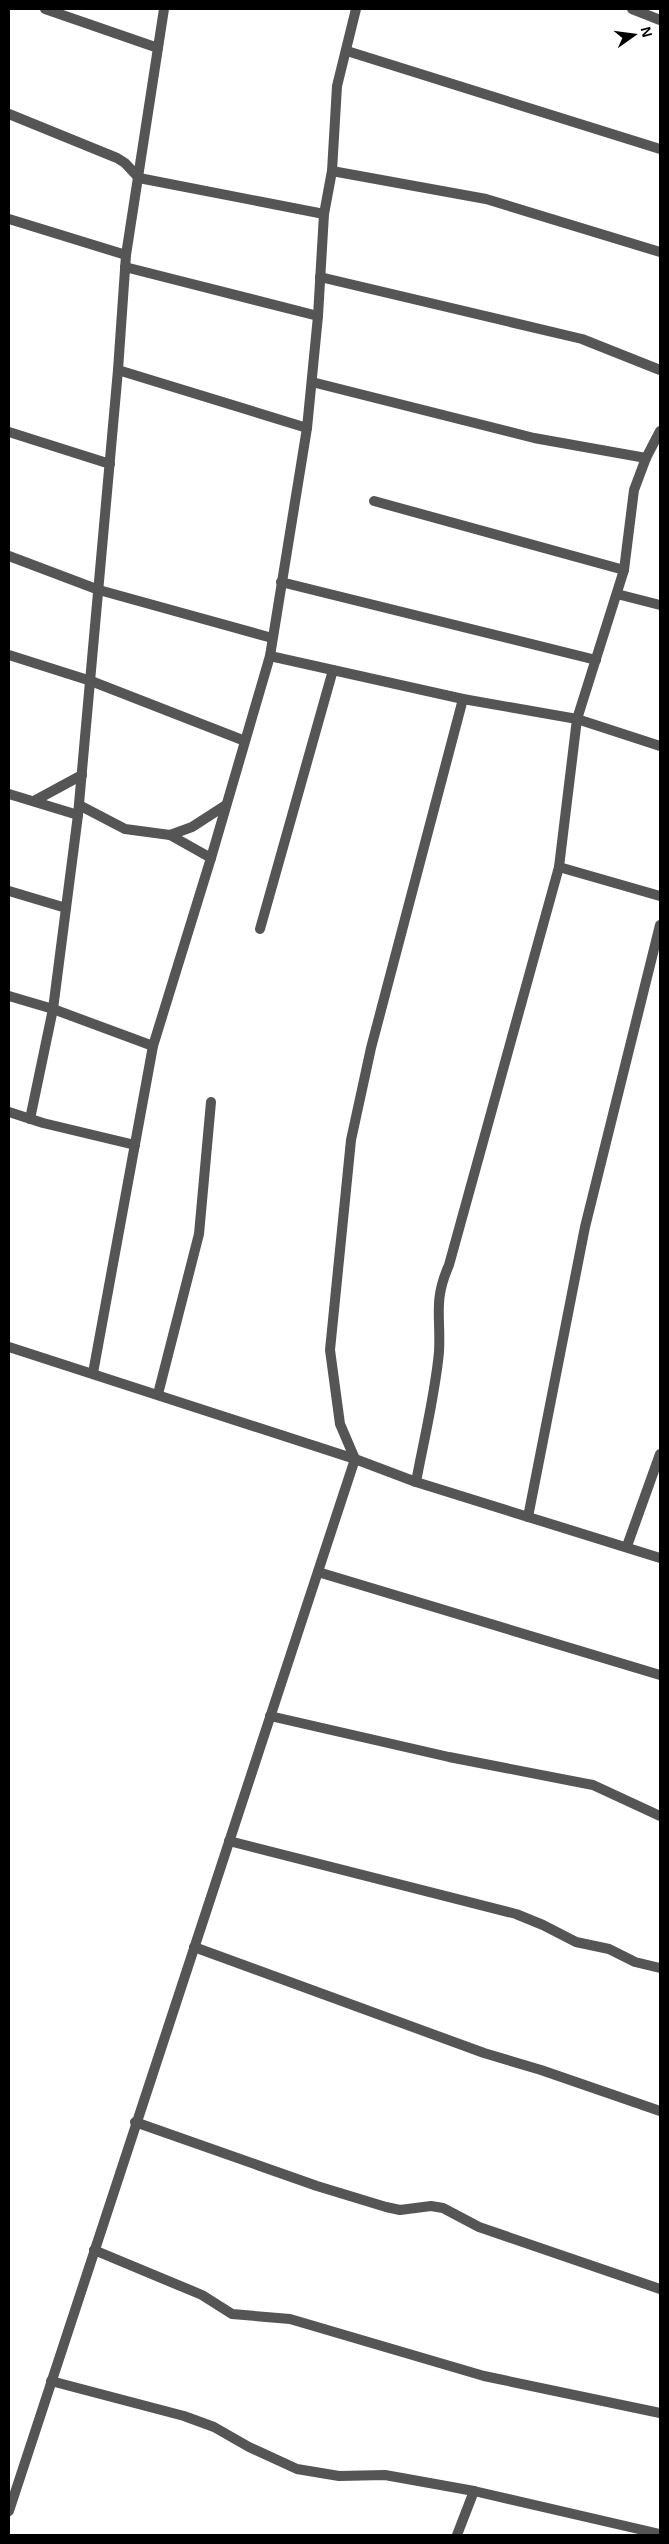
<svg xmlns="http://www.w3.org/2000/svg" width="669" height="2544" viewBox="0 0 669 2544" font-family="Helvetica,sans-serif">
<rect width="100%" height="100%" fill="#fff"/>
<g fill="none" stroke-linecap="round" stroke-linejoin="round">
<g stroke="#555" stroke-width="10">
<path d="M 45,9 L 158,48"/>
<path d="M 632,9 L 660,20"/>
<path d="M 347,51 L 660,149"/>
<path d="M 9,114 L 117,158 L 125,163 L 139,178 L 324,214"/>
<path d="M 332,171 L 486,199 L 660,252"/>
<path d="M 9,219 L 126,255"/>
<path d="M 125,267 L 318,316"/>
<path d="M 320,277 L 582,339 L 660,370"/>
<path d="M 118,370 L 307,428"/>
<path d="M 312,382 L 534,438 L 646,458"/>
<path d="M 9,432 L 110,464"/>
<path d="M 374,501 L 624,570"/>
<path d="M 9,556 L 99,590 L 272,638"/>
<path d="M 281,582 L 596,660"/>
<path d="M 617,594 L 660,605"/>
<path d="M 9,655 L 91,681 L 245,741"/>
<path d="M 270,656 L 463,699 L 577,719 L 660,746"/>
<path d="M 9,794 L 78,815"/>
<path d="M 34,801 L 82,775"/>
<path d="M 79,805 L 125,829 L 170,835 L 211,858"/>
<path d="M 170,835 L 192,827 L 226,805"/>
<path d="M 559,867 L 660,896"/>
<path d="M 9,891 L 66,908"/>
<path d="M 260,929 L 333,670"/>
<path d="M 9,996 L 53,1009 L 153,1046"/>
<path d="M 9,1112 L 43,1123 L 135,1145"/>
<path d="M 30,1119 L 53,1009 L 78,815 L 118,370 L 126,255 L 164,9"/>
<path d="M 9,1347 L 355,1459 L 416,1482 L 660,1558"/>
<path d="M 93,1373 L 153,1046 L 211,858 L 270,656 L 307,428 L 318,316 L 324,214 L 332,171 L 337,86 L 356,9"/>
<path d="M 158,1394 L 199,1234 L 211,1102"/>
<path d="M 416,1482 C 424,1439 435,1395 439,1352 C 441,1316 433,1301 449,1265 L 559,867 L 577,719 L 624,570 L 634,490 L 646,458 L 660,431"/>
<path d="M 528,1517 L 585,1227 L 660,925"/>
<path d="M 627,1546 L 660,1454"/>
<path d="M 318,1572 L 660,1675"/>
<path d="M 270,1716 L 449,1757 L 593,1785 L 660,1816"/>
<path d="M 229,1841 L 516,1914 L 543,1925 L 576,1942 L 609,1949 L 635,1962 L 660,1968"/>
<path d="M 194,1947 L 484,2053 L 541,2070 L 660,2111"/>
<path d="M 135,2122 L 317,2186 L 386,2207 L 400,2210 L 431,2206 L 443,2208 L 479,2227 L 660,2289"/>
<path d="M 94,2250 L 202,2295 L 232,2314 L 290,2319 L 484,2376 L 660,2413"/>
<path d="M 51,2381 L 184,2416 L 214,2427 L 249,2447 L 297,2469 L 339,2476 L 385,2475 L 474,2491 L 660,2534"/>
<path d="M 9,2511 L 355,1459 L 340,1424 L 330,1350 L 351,1140 L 371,1048 L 463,699"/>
<path d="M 457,2535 L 474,2491"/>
</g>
</g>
<rect width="669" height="2544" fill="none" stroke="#000000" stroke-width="20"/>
<g transform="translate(634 35) rotate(76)" stroke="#ffffff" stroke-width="4" paint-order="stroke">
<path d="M0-4L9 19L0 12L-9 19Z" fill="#000000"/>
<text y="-8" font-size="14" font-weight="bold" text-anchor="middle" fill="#000000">N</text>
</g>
</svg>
